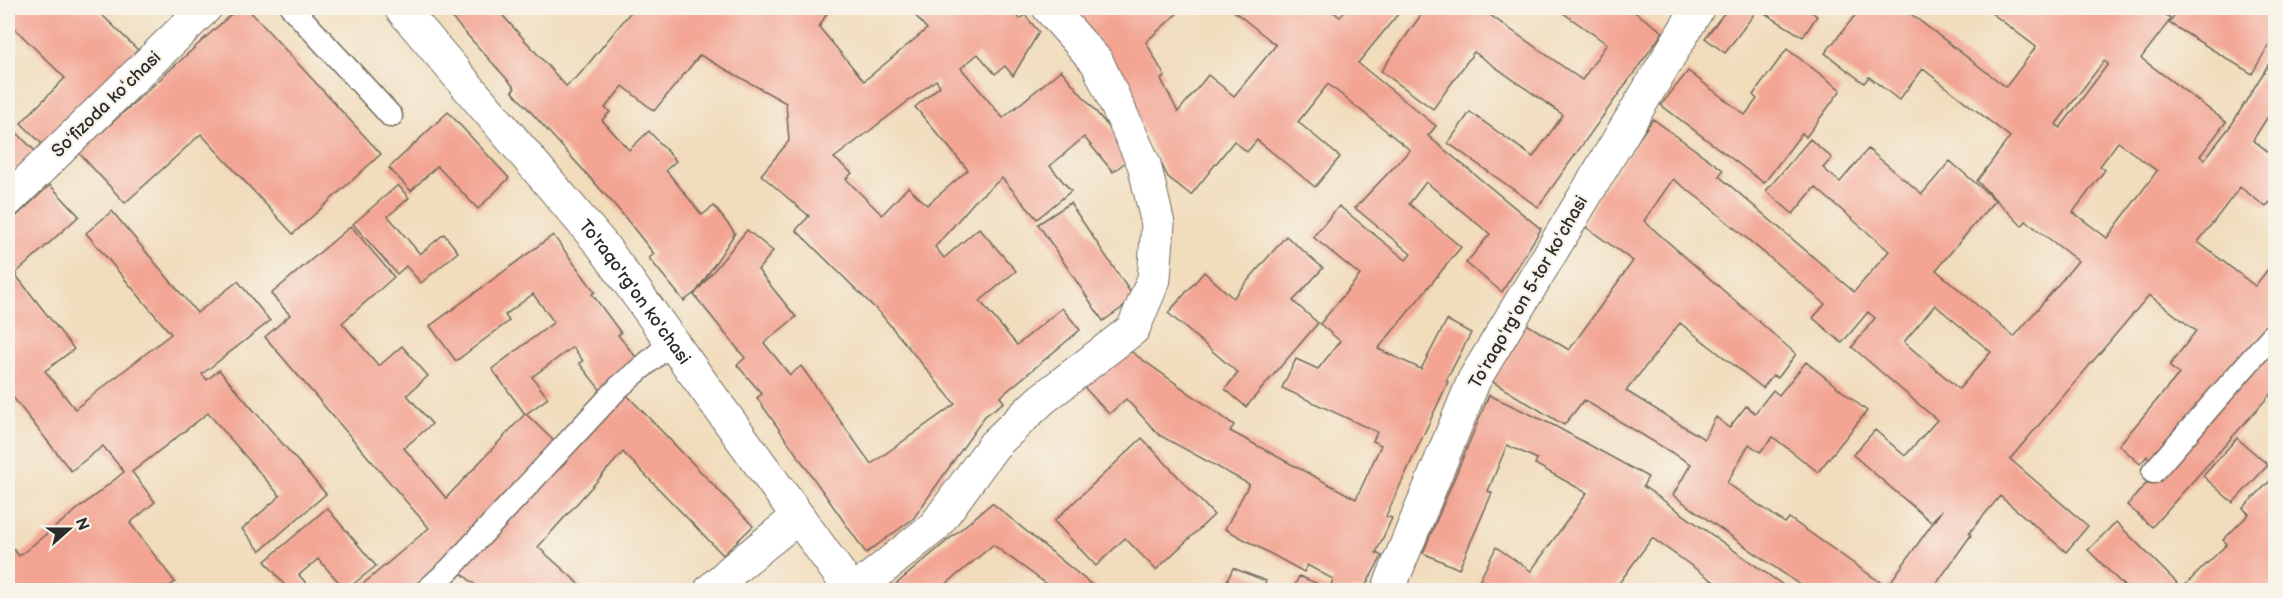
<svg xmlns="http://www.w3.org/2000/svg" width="2283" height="598" viewBox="0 0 2283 598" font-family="'Balsamiq Sans',sans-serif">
<rect width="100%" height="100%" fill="#f7f3e8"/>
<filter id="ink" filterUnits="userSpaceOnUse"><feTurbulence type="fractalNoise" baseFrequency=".0167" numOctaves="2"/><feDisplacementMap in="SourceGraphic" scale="12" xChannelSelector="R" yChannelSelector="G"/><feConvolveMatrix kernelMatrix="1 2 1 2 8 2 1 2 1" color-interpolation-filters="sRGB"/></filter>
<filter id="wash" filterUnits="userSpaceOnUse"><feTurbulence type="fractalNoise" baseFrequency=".008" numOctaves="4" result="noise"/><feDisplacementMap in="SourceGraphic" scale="24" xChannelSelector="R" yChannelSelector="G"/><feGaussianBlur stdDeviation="1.35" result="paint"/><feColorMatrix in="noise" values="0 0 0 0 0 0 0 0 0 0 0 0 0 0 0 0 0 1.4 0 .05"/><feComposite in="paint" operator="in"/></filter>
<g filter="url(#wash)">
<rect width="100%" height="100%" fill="#f1dcbb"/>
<g id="blocks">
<g fill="#f3a493" fill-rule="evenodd">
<path d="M 8,8 L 95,8 L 143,55 L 46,148 L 21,123 L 65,78 L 8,22 Z"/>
<path d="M 238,8 L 247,8 L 381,154 L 293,234 L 201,134 L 125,203 L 79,153 Z"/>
<path d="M 443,8 L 496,8 L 566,86 L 580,74 L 634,8 L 830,8 L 819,27 L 864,81 L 927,29 L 909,8 L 1010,8 L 1020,19 L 1025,15 L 1039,32 L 1013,76 L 1005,66 L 995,74 L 978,54 L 961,68 L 1003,118 L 1061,70 L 1133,156 L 1113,172 L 1084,137 L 1050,166 L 1071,191 L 1037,219 L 1002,178 L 975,201 L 935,247 L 944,258 L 979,228 L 1016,271 L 980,301 L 1017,345 L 1062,308 L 1080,330 L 1000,397 L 1004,402 L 985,416 L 913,519 L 866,553 L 757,398 L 762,394 L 737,365 L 745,358 L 694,295 L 747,230 L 773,251 L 758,270 L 796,317 L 764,343 L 790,375 L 801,366 L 871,464 L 955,404 L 880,313 L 796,230 L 809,216 L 761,175 L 789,141 L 786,103 L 700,55 L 654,111 L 623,86 L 605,108 L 610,112 L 602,120 L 629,150 L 649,131 L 676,161 L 666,170 L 702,215 L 714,206 L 735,233 L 697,291 L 684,301 L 649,258 L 654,254 L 620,211 L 512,91 L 515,88 ZM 936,80 L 940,86 L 915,107 L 968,170 L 927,205 L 908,187 L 882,215 L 846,179 L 852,173 L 834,158 Z"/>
<path d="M 1068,8 L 1183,8 L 1146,42 L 1165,77 L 1161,79 L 1178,112 L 1208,75 L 1234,96 L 1276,45 L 1230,8 L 1328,8 L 1340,17 L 1347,8 L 1403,8 L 1358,63 L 1436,126 L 1428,136 L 1541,229 L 1502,292 L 1466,263 L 1490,234 L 1426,182 L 1409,204 L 1461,247 L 1378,349 L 1421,369 L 1447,320 L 1471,333 L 1446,381 L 1448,382 L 1386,516 L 1392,518 L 1376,553 L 1382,556 L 1363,590 L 1293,590 L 1299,576 L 1330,589 L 1333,579 L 1307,565 L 1304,572 L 1225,529 L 1249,484 L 1159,435 L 1126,399 L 1109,414 L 1084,387 L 1126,348 L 1234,425 L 1230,431 L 1356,499 L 1381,445 L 1373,441 L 1377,432 L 1282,388 L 1296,359 L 1318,369 L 1340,341 L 1320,324 L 1360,275 L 1313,237 L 1339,206 L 1406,260 L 1411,254 L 1355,208 L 1410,150 L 1328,84 L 1298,122 L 1340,157 L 1315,187 L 1257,140 L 1247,152 L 1234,141 L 1191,195 L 1168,177 L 1099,41 Z"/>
<path d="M 1426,8 L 1480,8 L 1582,80 L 1607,44 L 1556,8 L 1629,8 L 1663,32 L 1538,207 L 1448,143 L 1470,112 L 1533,157 L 1563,115 L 1474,52 L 1433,109 L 1381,71 Z"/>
<path d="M 1728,8 L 1805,8 L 1817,16 L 1803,37 L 1758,9 L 1725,53 L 1705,38 Z"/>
<path d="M 1850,8 L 1903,8 L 2006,87 L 2036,47 L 1985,8 L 2092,8 L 2099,12 L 2102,8 L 2156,8 L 2171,19 L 2141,58 L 2226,122 L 2200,156 L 2204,160 L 2232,124 L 2276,52 L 2276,104 L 2253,140 L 2276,158 L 2276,206 L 2270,202 L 2266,207 L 2240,187 L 2198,242 L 2255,286 L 2276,259 L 2276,325 L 2152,461 L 2147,456 L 2140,464 L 2119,445 L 2179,374 L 2169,366 L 2196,331 L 2149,295 L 2010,459 L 2088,526 L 2066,552 L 2000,496 L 1969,533 L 1971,535 L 1932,590 L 1807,590 L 1673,495 L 1691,464 L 1584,400 L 1564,425 L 1491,381 L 1525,323 L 1569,350 L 1633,261 L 1583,225 L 1602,191 L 1653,119 L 1723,170 L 1719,176 L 1854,292 L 1889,251 L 1815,187 L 1793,214 L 1766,191 L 1810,139 L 1832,158 L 1823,168 L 1840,182 L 1868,149 L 1922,194 L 1950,161 L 1995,200 L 1936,270 L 2014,337 L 2078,261 L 2026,221 L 2022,226 L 1977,181 L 2010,137 L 1923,69 L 1899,100 L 1869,77 L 1864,83 L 1825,53 L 1857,13 ZM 2104,61 L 2108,64 L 2060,128 L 2056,124 ZM 2118,142 L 2157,171 L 2107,238 L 2073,212 L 2105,170 L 2100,166 ZM 1673,179 L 1701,200 L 1825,304 L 1813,318 L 1842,343 L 1868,312 L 1875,318 L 1852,347 L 1937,420 L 1905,456 L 1875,430 L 1853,455 L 1931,522 L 1942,510 L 1887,587 L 1789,518 L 1785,523 L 1727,483 L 1749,444 L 1760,452 L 1773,437 L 1818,472 L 1867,411 L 1806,362 L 1779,395 L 1773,390 L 1755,413 L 1746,406 L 1729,428 L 1716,417 L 1704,439 L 1626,391 L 1680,323 L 1763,388 L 1773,375 L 1778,378 L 1796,354 L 1644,221 ZM 1935,305 L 1991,352 L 1959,389 L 1904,342 Z"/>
<path d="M 2179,8 L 2271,8 L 2276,10 L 2276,32 L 2252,74 L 2169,23 Z"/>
<path d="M 1787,49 L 1841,90 L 1806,137 L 1802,133 L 1764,183 L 1661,105 L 1688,71 L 1745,115 L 1757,99 L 1753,95 Z"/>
<path d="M 448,112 L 509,178 L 478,209 L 437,166 L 411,191 L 389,168 Z"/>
<path d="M 8,124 L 35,151 L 8,179 Z"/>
<path d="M 50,185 L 79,216 L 15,274 L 74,349 L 45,371 L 75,409 L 171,334 L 86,233 L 112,211 L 197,313 L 238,281 L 270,321 L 202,374 L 207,380 L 219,370 L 326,494 L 260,551 L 242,529 L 280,496 L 208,413 L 132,472 L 155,502 L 130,523 L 175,582 L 164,590 L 8,590 L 8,542 L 19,556 L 124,472 L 103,446 L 71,471 L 8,391 L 8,224 Z"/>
<path d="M 398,185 L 409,198 L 388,216 L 420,254 L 444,234 L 458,252 L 421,283 L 406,266 L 397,274 L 353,224 Z"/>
<path d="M 1070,203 L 1135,299 L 1103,321 L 1038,224 Z"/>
<path d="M 351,226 L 394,277 L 342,323 L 379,366 L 402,346 L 428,376 L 407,395 L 432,424 L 404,448 L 446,498 L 525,414 L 492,369 L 554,322 L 533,294 L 505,315 L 509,321 L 456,361 L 430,326 L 553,235 L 595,292 L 592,294 L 621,333 L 618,335 L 639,361 L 602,392 L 579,363 L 583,361 L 573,347 L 532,377 L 548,398 L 526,414 L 557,444 L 477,534 L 411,590 L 356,590 L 429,528 L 265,337 L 290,315 L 271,294 Z"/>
<path d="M 1286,236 L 1323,268 L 1293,301 L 1318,323 L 1246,407 L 1225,389 L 1238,373 L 1168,313 L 1204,272 L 1233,298 Z"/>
<path d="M 2276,340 L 2276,388 L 2152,527 L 2127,505 Z"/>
<path d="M 622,390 L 753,526 L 723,555 L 623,452 L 538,547 L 586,590 L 481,590 L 459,571 Z"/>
<path d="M 1489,395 L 1553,425 L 1648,477 L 1643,486 L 1790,590 L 1726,590 L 1652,538 L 1614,590 L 1475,590 L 1496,547 L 1531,571 L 1587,493 L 1535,464 L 1537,459 L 1507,445 L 1488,491 L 1492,493 L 1459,569 L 1423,553 Z"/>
<path d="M 1142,438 L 1214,515 L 1156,570 L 1125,538 L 1096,566 L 1054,521 Z"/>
<path d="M 2237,438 L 2268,465 L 2233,503 L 2203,476 Z"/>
<path d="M 2274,477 L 2276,581 L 2266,590 L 2180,590 L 2227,544 L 2223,540 L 2249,514 L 2243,508 Z"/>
<path d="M 992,503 L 1098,590 L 1055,590 L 993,545 L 939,590 L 889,590 Z"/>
<path d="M 327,508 L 376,566 L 346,590 L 318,559 L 299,575 L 312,590 L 281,590 L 286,587 L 265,561 Z"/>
<path d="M 2116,522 L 2177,583 L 2170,590 L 2128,590 L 2088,550 Z"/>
<path d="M 1233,568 L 1266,581 L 1262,590 L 1223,590 Z"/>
</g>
</g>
</g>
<g filter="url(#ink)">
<use href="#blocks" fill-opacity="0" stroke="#70695d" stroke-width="1.5"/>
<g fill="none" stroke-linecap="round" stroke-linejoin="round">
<g stroke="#70695d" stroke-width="25">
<g id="lane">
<path d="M 292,8 L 391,116"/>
<path d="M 2153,472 L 2276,331"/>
<path d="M 427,590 L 449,570 L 619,387 L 672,342"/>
</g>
</g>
<g stroke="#70695d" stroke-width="35">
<g id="street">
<path d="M 8,200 L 205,8"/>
<path d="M 711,590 L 735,568 L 798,517"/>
<path d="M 856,590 L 935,526 L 994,445 L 1041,400 L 1133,329 L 1154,279 L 1158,224 L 1144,164 L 1097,62 L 1049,8"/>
<path d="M 1388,590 L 1474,380 L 1698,8"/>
</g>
</g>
<g stroke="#70695d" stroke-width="35">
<g id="secondary">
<path id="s1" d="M 401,8 L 602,245 L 851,590"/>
</g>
</g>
<use href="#lane" stroke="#fff" stroke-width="22"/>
<use href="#street" stroke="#fff" stroke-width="33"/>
<use href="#secondary" stroke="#fff" stroke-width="33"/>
</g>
</g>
<g text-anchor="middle" stroke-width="4.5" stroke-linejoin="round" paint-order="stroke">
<g font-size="18" fill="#2b2b2b" stroke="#f7f3e8">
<text transform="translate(106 104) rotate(-44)" y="6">Soʻfizoda koʻchasi</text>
<text dy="6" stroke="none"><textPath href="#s1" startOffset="368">To'raqo'rg'on ko'chasi</textPath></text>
<text transform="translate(1528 292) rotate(-60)" y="6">Toʻraqoʻrgʻon 5-tor koʻchasi</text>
</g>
</g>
<rect width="2283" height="598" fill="none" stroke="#f7f3e8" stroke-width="30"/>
<g transform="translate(69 529) rotate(69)" stroke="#f7f3e8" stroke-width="4.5" paint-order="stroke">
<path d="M0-4.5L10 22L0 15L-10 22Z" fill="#2b2b2b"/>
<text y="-9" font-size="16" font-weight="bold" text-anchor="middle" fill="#2b2b2b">N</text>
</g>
</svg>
